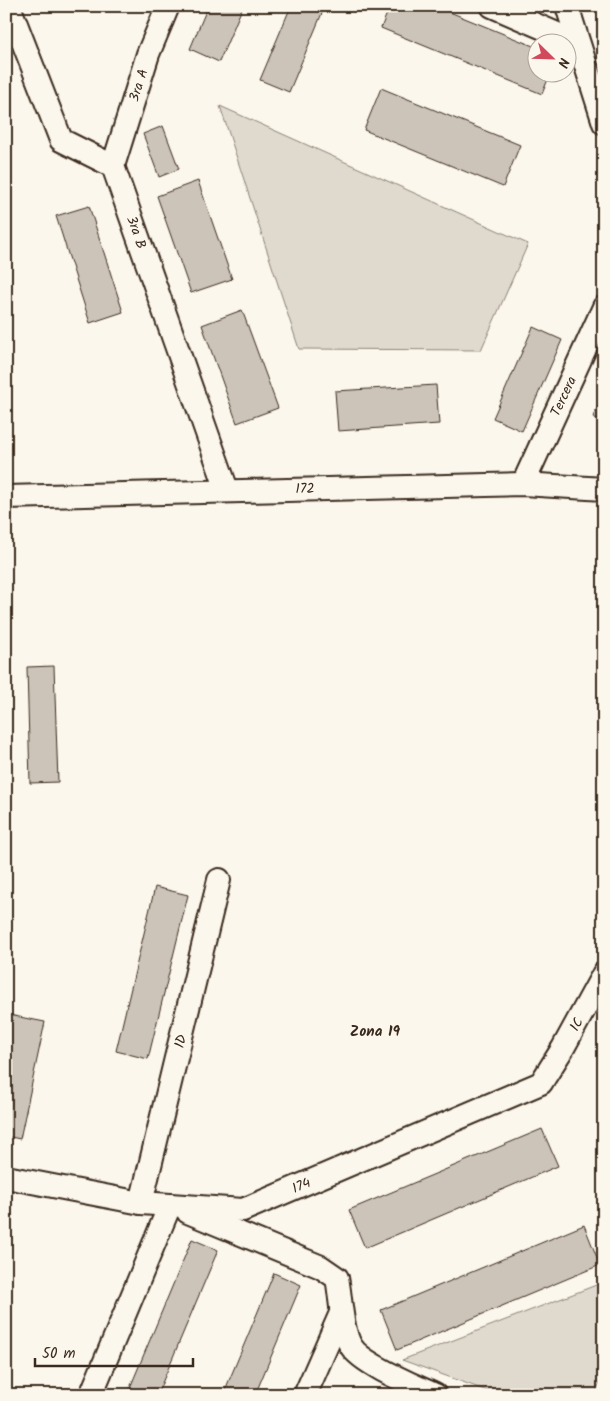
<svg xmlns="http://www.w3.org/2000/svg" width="610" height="1401" viewBox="0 0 610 1401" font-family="Kalam,sans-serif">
<rect width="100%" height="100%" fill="#fbf7ec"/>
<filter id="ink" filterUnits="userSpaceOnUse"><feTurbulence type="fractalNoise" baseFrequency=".02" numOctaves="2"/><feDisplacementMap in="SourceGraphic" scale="10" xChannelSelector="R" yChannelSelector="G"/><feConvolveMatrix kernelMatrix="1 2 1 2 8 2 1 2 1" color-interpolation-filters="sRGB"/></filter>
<g filter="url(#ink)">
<g fill="#dfd9ce" stroke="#8d8276">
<path d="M 220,106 L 528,244 L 481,350 L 299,349 Z"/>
<path d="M 604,1282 L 604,1374 L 594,1395 L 493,1395 L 493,1393 L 402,1360 Z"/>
</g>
<g fill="#ccc4b9" stroke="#3b2a1e">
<path d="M 208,6 L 243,6 L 219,62 L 190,49 Z"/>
<path d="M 291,6 L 325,6 L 289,92 L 260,80 Z"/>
<path d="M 390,6 L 435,6 L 538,48 L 538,72 L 551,72 L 542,94 L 381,28 Z"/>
<path d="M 381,88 L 520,145 L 503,187 L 364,130 Z"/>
<path d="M 163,126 L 179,169 L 159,177 L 143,134 Z"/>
<path d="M 198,181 L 232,279 L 191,293 L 157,196 Z"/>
<path d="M 89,206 L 123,312 L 90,323 L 56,216 Z"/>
<path d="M 242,310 L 278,408 L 237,423 L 202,325 Z"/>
<path d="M 533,327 L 562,340 L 522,431 L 493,418 Z"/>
<path d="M 436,385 L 439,424 L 338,431 L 335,391 Z"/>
<path d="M 604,393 L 604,422 L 593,417 Z"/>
<path d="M 54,666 L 58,782 L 30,783 L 27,667 Z"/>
<path d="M 155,887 L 188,895 L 148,1059 L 116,1051 Z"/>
<path d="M 9,1015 L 45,1022 L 20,1139 L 6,1136 L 6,1030 Z"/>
<path d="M 542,1129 L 558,1166 L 365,1248 L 349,1210 Z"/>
<path d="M 584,1225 L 600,1265 L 397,1350 L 381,1310 Z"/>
<path d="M 192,1239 L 218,1250 L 157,1395 L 127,1395 Z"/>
<path d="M 274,1273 L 301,1285 L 255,1395 L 223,1395 Z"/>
</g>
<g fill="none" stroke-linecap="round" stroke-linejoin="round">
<g stroke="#3b2a1e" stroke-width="26">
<g id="minor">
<path d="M 9,6 L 61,140 L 113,166 L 227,490"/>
<path d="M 492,6 L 578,43"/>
<path d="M 567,6 L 604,123"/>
<path d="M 113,166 L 148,54 L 168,6"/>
<path d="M 523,484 L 604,307"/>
<path d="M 6,497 L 523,484 L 604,489"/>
<path d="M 6,1177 L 141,1203 L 243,1210 L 541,1083 L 563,1048 L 604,973"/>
<path d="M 141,1203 L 219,880"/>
<path d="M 188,1212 L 321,1267 L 337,1278 C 341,1296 341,1331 351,1346 C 361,1364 416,1386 435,1395"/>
<path d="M 91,1395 L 170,1205"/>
<path d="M 305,1395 L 341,1313"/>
</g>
</g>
<use href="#minor" stroke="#fbf7ec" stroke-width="22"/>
</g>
</g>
<g text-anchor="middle" stroke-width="4.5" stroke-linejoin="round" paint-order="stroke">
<g font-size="14" fill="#3b2a1e" stroke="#fbf7ec">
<text transform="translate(138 85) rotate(-72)" y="5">3ra A</text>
<text transform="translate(137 232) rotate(71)" y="5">3ra B</text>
<text transform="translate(563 396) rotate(-65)" y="5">Tercera</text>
<text transform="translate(305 488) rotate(-1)" y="5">172</text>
<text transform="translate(576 1024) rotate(-61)" y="5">1C</text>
<text transform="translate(180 1041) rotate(-76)" y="5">1D</text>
<text transform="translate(301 1185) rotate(-23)" y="5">174</text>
</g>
<g font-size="15" font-weight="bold" fill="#3b2a1e" stroke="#fbf7ec">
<text x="375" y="1036">Zona 19</text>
</g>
</g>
<rect width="610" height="1401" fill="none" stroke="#fbf7ec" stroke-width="25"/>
<rect x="12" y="12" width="585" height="1376" fill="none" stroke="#3b2a1e" stroke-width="2" filter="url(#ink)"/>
<g transform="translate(552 58) rotate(113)"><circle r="24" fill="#fbf7ec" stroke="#aea59a"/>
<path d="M0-4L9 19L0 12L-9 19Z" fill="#d1495b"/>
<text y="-8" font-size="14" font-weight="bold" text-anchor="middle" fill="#3b2a1e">N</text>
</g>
<path d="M35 1358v8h158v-8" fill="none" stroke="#3b2a1e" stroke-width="2.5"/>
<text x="42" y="1358" font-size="15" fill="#3b2a1e" stroke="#fbf7ec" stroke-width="4" paint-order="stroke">50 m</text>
</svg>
